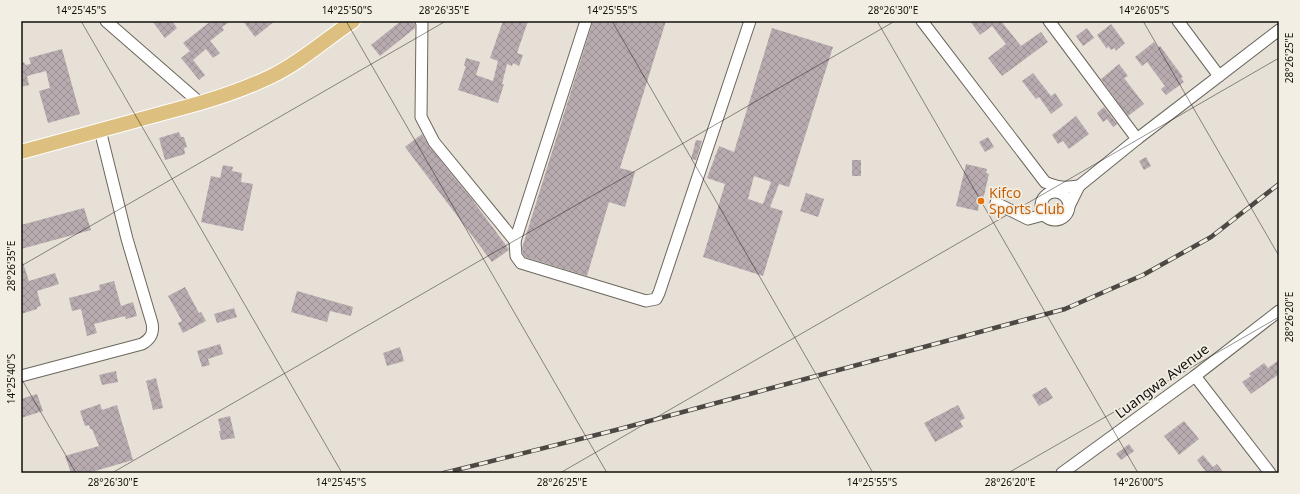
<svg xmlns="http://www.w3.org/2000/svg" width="1300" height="494" viewBox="0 0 1300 494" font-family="'Noto Sans',sans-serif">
<defs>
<pattern id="building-cross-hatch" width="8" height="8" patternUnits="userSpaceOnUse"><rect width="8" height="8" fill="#b7abaf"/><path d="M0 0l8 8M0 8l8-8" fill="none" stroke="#9c9295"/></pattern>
</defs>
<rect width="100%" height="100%" fill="#e6e0d6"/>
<g fill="url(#building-cross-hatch)" fill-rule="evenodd">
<path d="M 152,21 L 172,21 L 177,28 L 165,38 Z"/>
<path d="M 211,21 L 231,21 L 222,27 L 224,30 L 210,41 L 220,53 L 213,58 L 206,49 L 193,60 L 205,75 L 199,80 L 181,58 L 190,51 L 183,43 Z"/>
<path d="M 243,21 L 275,21 L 255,37 Z"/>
<path d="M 401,21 L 412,21 L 415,24 L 415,28 L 380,56 L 371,45 Z"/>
<path d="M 503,21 L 528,21 L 517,53 L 523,55 L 519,66 L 513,63 L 512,66 L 507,64 L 502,84 L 504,84 L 498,103 L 458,90 L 466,66 L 464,66 L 466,58 L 480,62 L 476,75 L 493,81 L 498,61 L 490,58 Z"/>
<path d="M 593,21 L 666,21 L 620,168 L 635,172 L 625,207 L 609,202 L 587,276 L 525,257 L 523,254 L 522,248 Z"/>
<path d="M 970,21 L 1001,21 L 1021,46 L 1041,32 L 1048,42 L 1002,76 L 988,58 L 1006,44 L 992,26 L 980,35 Z"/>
<path d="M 1111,24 L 1125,43 L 1116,51 L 1114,48 L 1111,50 L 1108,46 L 1107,49 L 1097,35 Z"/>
<path d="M 772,28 L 833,47 L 789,187 L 779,184 L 770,207 L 783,211 L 763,276 L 703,257 L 725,184 L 707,178 L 719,146 L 734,152 ZM 754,176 L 771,182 L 763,204 L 748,199 Z"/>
<path d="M 1087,28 L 1094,38 L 1083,46 L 1076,36 Z"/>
<path d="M 1154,42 L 1158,48 L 1160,46 L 1183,77 L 1181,78 L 1184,82 L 1166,95 L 1161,89 L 1165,86 L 1147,62 L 1142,66 L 1135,57 Z"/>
<path d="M 62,49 L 80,114 L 48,123 L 39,91 L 50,88 L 46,71 L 27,76 L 29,85 L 21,87 L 21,63 L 24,62 L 25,65 L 31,64 L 29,58 Z"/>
<path d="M 1119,64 L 1128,76 L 1124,78 L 1144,104 L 1128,116 L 1101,79 Z"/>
<path d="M 1033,73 L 1051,96 L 1055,93 L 1063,105 L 1051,114 L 1039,97 L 1036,99 L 1022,81 Z"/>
<path d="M 1104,107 L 1117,124 L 1113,127 L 1107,119 L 1103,122 L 1097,113 Z"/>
<path d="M 1076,116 L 1089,134 L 1069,149 L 1063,141 L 1058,144 L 1052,135 Z"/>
<path d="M 179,132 L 181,137 L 184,137 L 187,147 L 184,148 L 185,154 L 165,160 L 159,138 Z"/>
<path d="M 422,134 L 429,146 L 471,198 L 508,248 L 509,250 L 492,262 L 405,147 Z"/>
<path d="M 988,137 L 994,147 L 985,152 L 979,142 Z"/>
<path d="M 696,140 L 702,141 L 696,160 L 691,159 Z"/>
<path d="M 1146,157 L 1151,166 L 1144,170 L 1139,161 Z"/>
<rect x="852" y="160" width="9" height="16"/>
<path d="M 966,164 L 987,169 L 986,173 L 989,174 L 982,204 L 979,203 L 978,211 L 956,206 Z"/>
<path d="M 223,165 L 233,167 L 232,171 L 242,173 L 241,182 L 253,184 L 243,231 L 201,222 L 211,176 L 220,178 Z"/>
<path d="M 806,193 L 824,199 L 818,217 L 800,211 Z"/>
<path d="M 84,208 L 91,230 L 21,249 L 21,225 Z"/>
<path d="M 21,263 L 23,263 L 29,281 L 55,273 L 59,284 L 37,291 L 41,306 L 37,307 L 37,309 L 21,314 Z"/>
<path d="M 114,281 L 121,306 L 133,302 L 137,316 L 126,319 L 125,316 L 94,324 L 97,333 L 87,336 L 81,309 L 72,311 L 69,298 L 100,290 L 99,285 Z"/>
<path d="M 185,287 L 199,313 L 201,312 L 206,321 L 183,333 L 178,323 L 182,321 L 168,296 Z"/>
<path d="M 297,291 L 353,307 L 351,316 L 330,311 L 327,322 L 291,312 Z"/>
<path d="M 234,308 L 237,317 L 217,323 L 214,314 Z"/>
<path d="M 220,344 L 223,354 L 208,359 L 210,365 L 202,367 L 197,351 Z"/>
<path d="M 400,347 L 404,361 L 387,366 L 383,353 Z"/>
<path d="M 1279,360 L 1279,374 L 1251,394 L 1242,382 L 1251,376 L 1249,374 L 1264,363 L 1268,368 Z"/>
<path d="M 116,371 L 118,382 L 102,385 L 99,375 Z"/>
<path d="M 156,378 L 163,408 L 153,410 L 146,381 Z"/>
<path d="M 1046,387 L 1053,398 L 1039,406 L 1032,395 Z"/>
<path d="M 37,394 L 43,411 L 21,418 L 21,399 Z"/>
<path d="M 100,404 L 102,410 L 117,405 L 133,460 L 88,473 L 71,473 L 65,456 L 99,446 L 92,429 L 90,429 L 89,425 L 85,426 L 80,411 Z"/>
<path d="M 958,405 L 965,418 L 960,421 L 963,427 L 935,442 L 924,423 Z"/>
<path d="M 230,416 L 235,438 L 221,440 L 219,431 L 221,431 L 218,419 Z"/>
<path d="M 1184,421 L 1199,439 L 1179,455 L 1164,436 Z"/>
<path d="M 1129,444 L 1134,451 L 1121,460 L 1116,454 Z"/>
<path d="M 1203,455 L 1213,467 L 1217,464 L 1224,473 L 1205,473 L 1206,472 L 1197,460 Z"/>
</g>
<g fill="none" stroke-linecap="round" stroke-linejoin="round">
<g stroke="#6c675e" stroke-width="13">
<g id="minor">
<path d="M 106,21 L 200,103"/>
<path d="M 421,21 L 422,24 L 421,117 L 434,142 L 515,241 L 516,256 L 521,263 L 646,301 L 656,299 L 659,293 L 750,21"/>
<path d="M 922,21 L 1045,182 C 1058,188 1065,188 1079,186"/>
<path d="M 1049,21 L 1137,139"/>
<path d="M 1178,21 L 1219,76"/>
<circle cx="1055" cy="206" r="14"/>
<path d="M 996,203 L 1028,219 L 1043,215"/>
<path d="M 1069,206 L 1079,186 L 1137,139 L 1279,30"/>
<path d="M 515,241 L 586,21"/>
<path d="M 21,376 L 142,344 C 151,339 154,333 152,323 L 127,239 L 100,130"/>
<path d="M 1195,376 L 1270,473"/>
<path d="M 1062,473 L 1195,376 L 1279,311"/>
</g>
</g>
<g stroke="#fff" stroke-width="16">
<path id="major" d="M 21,152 L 200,103 C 224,96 249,87 272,76 C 301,62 326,39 353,21"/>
</g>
<use href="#minor" stroke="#fff" stroke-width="11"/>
<use href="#major" stroke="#ddbf7f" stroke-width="14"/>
<g stroke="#4c4844" stroke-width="4.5">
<path id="rail" d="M 444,473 L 616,430 L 1065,309 L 1143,275 L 1211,237 L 1279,184"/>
</g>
<use href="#rail" stroke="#f3eee3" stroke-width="3" stroke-dasharray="9" stroke-linecap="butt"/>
</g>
<path fill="none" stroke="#12100d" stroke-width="1" stroke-opacity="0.45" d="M 81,21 L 342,473M 346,21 L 607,473M 612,21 L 873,473M 877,21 L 1138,473M 1143,21 L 1279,256M 21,266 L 446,21M 21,378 L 76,473M 112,473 L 895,21M 560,473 L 1279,58M 1008,473 L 1279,317"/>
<circle fill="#e8710a" stroke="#f3eee3" stroke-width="1.5" cx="981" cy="201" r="4"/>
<g text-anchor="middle" stroke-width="3.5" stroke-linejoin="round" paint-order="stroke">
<g font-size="14" fill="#c56008" stroke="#f3eee3" text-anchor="start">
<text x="989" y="198">Kifco<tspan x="989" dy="16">Sports Club</tspan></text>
</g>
<g font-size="14" fill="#12100d" stroke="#f3eee3">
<text transform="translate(1162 381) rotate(-37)" y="5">Luangwa Avenue</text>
</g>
</g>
<rect width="1300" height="494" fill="none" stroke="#f3eee3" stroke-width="44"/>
<rect x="22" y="22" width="1256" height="450" fill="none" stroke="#12100d" stroke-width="1.5"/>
<g font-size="10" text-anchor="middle" fill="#12100d">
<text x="81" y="14">14°25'45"S</text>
<text x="347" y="14">14°25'50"S</text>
<text x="444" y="14">28°26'35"E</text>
<text x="612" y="14">14°25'55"S</text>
<text x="893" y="14">28°26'30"E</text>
<text x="1144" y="14">14°26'05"S</text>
<text transform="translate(1289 58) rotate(-90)" y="4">28°26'25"E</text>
<text transform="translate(11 266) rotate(-90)" y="4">28°26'35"E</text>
<text transform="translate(1289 317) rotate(-90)" y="4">28°26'20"E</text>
<text transform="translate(11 379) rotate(-90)" y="4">14°25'40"S</text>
<text x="113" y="486">28°26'30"E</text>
<text x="341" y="486">14°25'45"S</text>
<text x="562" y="486">28°26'25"E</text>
<text x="872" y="486">14°25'55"S</text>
<text x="1010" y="486">28°26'20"E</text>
<text x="1138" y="486">14°26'00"S</text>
</g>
</svg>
